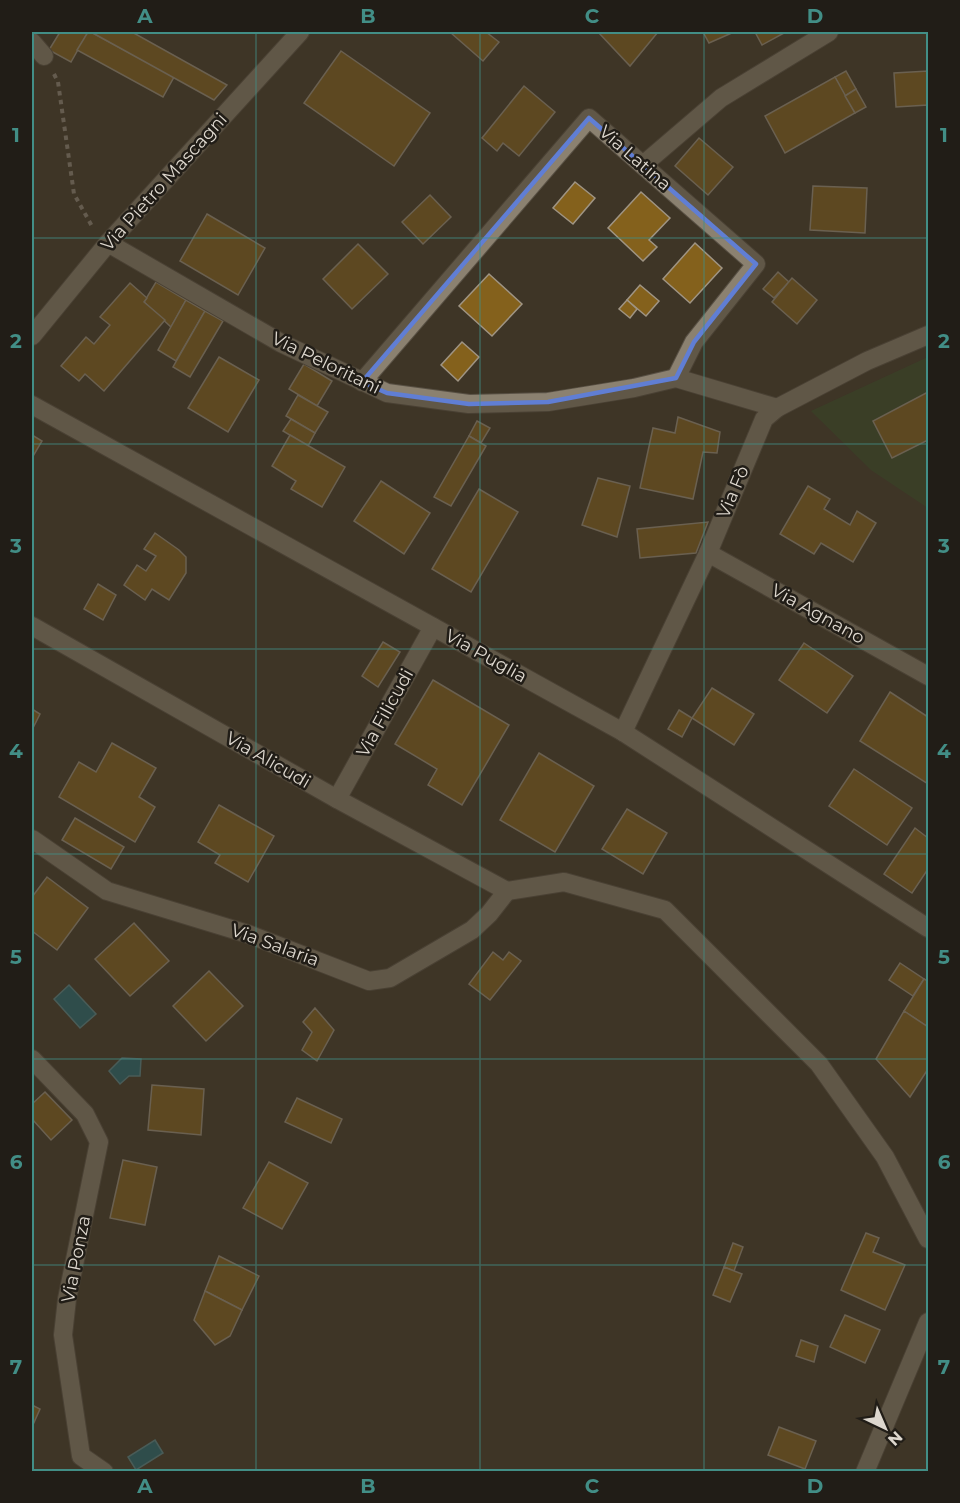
<svg xmlns="http://www.w3.org/2000/svg" width="960" height="1503" viewBox="0 0 960 1503" font-family="Montserrat,sans-serif">
<rect width="100%" height="100%" fill="#3e3526"/>
<path fill="#364b27" d="M 928,357 L 928,508 L 871,470 L 811,411 Z"/>
<g fill="#1d6b79" stroke="#578b92" stroke-width="1.5">
<path d="M 69,985 L 96,1014 L 80,1028 L 54,999 Z"/>
<path d="M 122,1058 L 141,1059 L 140,1076 L 129,1076 L 120,1084 L 109,1071 Z"/>
<path d="M 155,1440 L 163,1453 L 136,1470 L 128,1457 Z"/>
</g>
<g fill="#84611c" stroke="#9f9483" stroke-width="1.5">
<path d="M 60,32 L 88,32 L 71,62 L 49,50 Z"/>
<path d="M 88,32 L 91,32 L 174,77 L 163,97 L 77,50 Z"/>
<path d="M 91,32 L 132,32 L 227,85 L 214,100 Z"/>
<path d="M 452,32 L 486,32 L 499,42 L 483,61 L 451,33 Z"/>
<path d="M 598,32 L 658,32 L 630,66 Z"/>
<path d="M 703,32 L 734,32 L 709,43 Z"/>
<path d="M 755,32 L 784,32 L 784,33 L 762,45 Z"/>
<path d="M 341,51 L 430,113 L 394,166 L 304,103 Z"/>
<path d="M 846,71 L 856,89 L 845,96 L 835,77 Z"/>
<path d="M 928,71 L 928,105 L 896,107 L 894,73 Z"/>
<path d="M 835,77 L 855,113 L 785,153 L 765,116 Z"/>
<path d="M 524,86 L 555,112 L 519,156 L 503,143 L 497,151 L 482,138 Z"/>
<path d="M 856,89 L 866,107 L 855,113 L 845,96 Z"/>
<path d="M 699,138 L 733,167 L 708,195 L 675,166 Z"/>
<path d="M 575,182 L 595,198 L 573,224 L 553,208 Z"/>
<path d="M 813,186 L 867,188 L 865,233 L 810,230 Z"/>
<path d="M 641,192 L 670,218 L 649,240 L 657,247 L 643,261 L 608,228 Z"/>
<path d="M 430,195 L 451,217 L 423,244 L 402,222 Z"/>
<path d="M 207,214 L 265,248 L 238,295 L 180,261 Z"/>
<path d="M 695,243 L 722,268 L 690,303 L 663,279 Z"/>
<path d="M 358,244 L 388,274 L 352,309 L 323,279 Z"/>
<path d="M 778,272 L 789,282 L 774,298 L 763,289 Z"/>
<path d="M 489,274 L 522,304 L 492,336 L 459,306 Z"/>
<path d="M 792,278 L 817,300 L 797,324 L 772,302 Z"/>
<path d="M 156,282 L 186,300 L 171,327 L 144,302 Z"/>
<path d="M 130,283 L 147,298 L 144,302 L 165,320 L 104,391 L 85,374 L 79,381 L 61,366 L 86,337 L 94,344 L 110,325 L 100,317 Z"/>
<path d="M 640,285 L 659,301 L 646,316 L 627,300 Z"/>
<path d="M 186,300 L 205,311 L 176,361 L 158,350 Z"/>
<path d="M 627,300 L 637,309 L 630,318 L 619,309 Z"/>
<path d="M 205,311 L 223,321 L 190,377 L 173,367 Z"/>
<path d="M 462,342 L 479,357 L 458,381 L 441,365 Z"/>
<path d="M 219,357 L 259,380 L 228,432 L 188,408 Z"/>
<path d="M 304,364 L 332,381 L 317,406 L 289,389 Z"/>
<path d="M 928,392 L 928,440 L 892,458 L 873,421 Z"/>
<path d="M 298,395 L 328,412 L 315,433 L 286,416 Z"/>
<path d="M 678,417 L 720,432 L 717,453 L 703,452 L 693,499 L 640,488 L 653,428 L 675,433 Z"/>
<path d="M 291,419 L 315,433 L 308,446 L 283,431 Z"/>
<path d="M 477,421 L 490,428 L 481,443 L 469,436 Z"/>
<path d="M 32,435 L 42,441 L 32,458 Z"/>
<path d="M 290,435 L 345,467 L 322,507 L 291,489 L 296,481 L 272,466 Z"/>
<path d="M 469,436 L 486,446 L 451,506 L 434,497 Z"/>
<path d="M 598,478 L 630,486 L 617,537 L 582,525 Z"/>
<path d="M 381,481 L 430,513 L 404,554 L 354,521 Z"/>
<path d="M 808,486 L 830,499 L 824,509 L 850,525 L 857,511 L 876,523 L 853,562 L 821,543 L 814,554 L 780,534 Z"/>
<path d="M 479,489 L 518,512 L 471,592 L 432,569 Z"/>
<path d="M 708,522 L 696,553 L 640,558 L 637,529 Z"/>
<path d="M 155,533 L 179,550 L 186,557 L 186,573 L 169,600 L 152,589 L 145,600 L 124,585 L 137,565 L 146,571 L 156,556 L 144,549 Z"/>
<path d="M 98,584 L 116,595 L 103,620 L 84,609 Z"/>
<path d="M 383,642 L 400,652 L 378,687 L 362,676 Z"/>
<path d="M 804,643 L 853,676 L 827,713 L 779,680 Z"/>
<path d="M 433,680 L 509,725 L 462,805 L 428,785 L 437,769 L 395,744 Z"/>
<path d="M 712,688 L 754,714 L 734,745 L 692,718 Z"/>
<path d="M 890,692 L 928,717 L 928,784 L 860,741 Z"/>
<path d="M 32,709 L 40,714 L 32,730 Z"/>
<path d="M 679,710 L 692,718 L 682,737 L 668,729 Z"/>
<path d="M 112,743 L 156,768 L 139,797 L 155,807 L 135,842 L 59,797 L 79,762 L 96,772 Z"/>
<path d="M 539,753 L 594,786 L 555,852 L 500,820 Z"/>
<path d="M 854,769 L 912,808 L 887,845 L 829,806 Z"/>
<path d="M 219,805 L 274,836 L 248,882 L 215,863 L 220,855 L 198,842 Z"/>
<path d="M 627,809 L 667,833 L 643,874 L 602,849 Z"/>
<path d="M 75,818 L 124,847 L 111,869 L 62,840 Z"/>
<path d="M 915,828 L 928,838 L 928,869 L 912,893 L 884,874 Z"/>
<path d="M 47,877 L 88,908 L 57,950 L 32,931 L 32,897 Z"/>
<path d="M 134,923 L 169,961 L 130,996 L 95,959 Z"/>
<path d="M 493,952 L 503,960 L 509,952 L 521,961 L 490,1000 L 469,984 Z"/>
<path d="M 900,963 L 924,979 L 913,996 L 889,980 Z"/>
<path d="M 209,971 L 243,1006 L 206,1041 L 173,1006 Z"/>
<path d="M 924,979 L 928,981 L 928,1027 L 904,1011 Z"/>
<path d="M 315,1008 L 334,1030 L 317,1061 L 302,1050 L 312,1032 L 303,1022 Z"/>
<path d="M 904,1011 L 928,1027 L 928,1069 L 910,1097 L 876,1059 Z"/>
<path d="M 152,1085 L 204,1089 L 201,1135 L 148,1130 Z"/>
<path d="M 45,1092 L 72,1120 L 51,1140 L 32,1119 L 32,1104 Z"/>
<path d="M 297,1098 L 342,1119 L 331,1143 L 285,1122 Z"/>
<path d="M 123,1160 L 157,1167 L 145,1225 L 110,1218 Z"/>
<path d="M 269,1162 L 308,1183 L 282,1229 L 243,1208 Z"/>
<path d="M 866,1233 L 879,1238 L 873,1252 L 905,1265 L 885,1310 L 841,1290 Z"/>
<path d="M 733,1243 L 743,1247 L 734,1271 L 724,1267 Z"/>
<path d="M 219,1256 L 259,1276 L 242,1310 L 205,1291 Z"/>
<path d="M 724,1267 L 742,1274 L 730,1302 L 713,1295 Z"/>
<path d="M 205,1291 L 242,1310 L 230,1336 L 215,1345 L 194,1320 Z"/>
<path d="M 845,1315 L 880,1330 L 865,1363 L 830,1347 Z"/>
<path d="M 801,1340 L 818,1346 L 814,1362 L 796,1356 Z"/>
<path d="M 32,1405 L 40,1409 L 32,1427 Z"/>
<path d="M 779,1427 L 816,1441 L 805,1469 L 768,1455 Z"/>
</g>
<g fill="none" stroke-linecap="round" stroke-linejoin="round">
<g stroke="#585044" stroke-width="20">
<g id="minor">
<path d="M 32,42 L 44,56"/>
<path d="M 644,164 L 721,98 L 829,32"/>
<path d="M 108,243 L 281,343 L 387,393 L 469,404 L 548,402 L 634,388 L 676,378 L 777,408"/>
<path d="M 32,336 L 108,243 L 300,32"/>
<path d="M 362,382 L 589,118 L 756,264 L 694,342 L 676,378"/>
<path d="M 32,405 L 623,732 L 928,928"/>
<path d="M 708,553 L 928,676"/>
<path d="M 32,626 L 337,799 L 507,891"/>
<path d="M 623,732 L 708,553 L 764,419 L 777,408 L 867,361 L 928,335"/>
<path d="M 337,799 L 433,627"/>
<path d="M 32,839 L 107,891 L 248,934 L 369,981 L 390,978 L 472,930 L 489,914 L 507,891"/>
<path d="M 507,891 L 564,882 L 665,910 L 819,1064 L 885,1157 L 928,1239"/>
<path d="M 32,1059 L 85,1114 L 99,1142 L 67,1299 L 63,1335 L 81,1456 L 104,1472"/>
<path d="M 865,1472 L 928,1322"/>
</g>
</g>
<path stroke="#928a7e" stroke-width="4" stroke-dasharray="4.5 4.5" stroke-linecap="butt" d="M 54,74 L 58,82 L 74,194 L 93,228"/>
<use href="#minor" stroke="#8b8170" stroke-width="18"/>
</g>
<path d="M0 0H960V1503H0ZM 589,118 L 756,264 L 694,342 L 676,378 L 548,402 L 469,404 L 387,393 L 362,382 Z" fill="#3e3526" fill-opacity=".55" fill-rule="evenodd"/>
<path fill="none" stroke="#607ed4" stroke-width="4.5" stroke-linejoin="round" d="M 589,118 L 756,264 L 694,342 L 676,378 L 548,402 L 469,404 L 387,393 L 362,382 Z"/>
<path fill="none" stroke="#428e86" stroke-width="1.5" stroke-opacity="0.55" d="M 256,32 L 256,1472M 480,32 L 480,1472M 704,32 L 704,1472M 32,238 L 928,238M 32,444 L 928,444M 32,649 L 928,649M 32,854 L 928,854M 32,1059 L 928,1059M 32,1265 L 928,1265"/>
<g text-anchor="middle" stroke-width="5" stroke-linejoin="round" paint-order="stroke">
<g font-size="18" fill="#ddd7ce" stroke="#211d17">
<text transform="translate(635 158) rotate(41)" y="6">Via Latina</text>
<text transform="translate(164 182) rotate(-48)" y="6">Via Pietro Mascagni</text>
<text transform="translate(326 363) rotate(26)" y="6">Via Peloritani</text>
<text transform="translate(733 492) rotate(-67)" y="6">Via Fò</text>
<text transform="translate(818 614) rotate(29)" y="6">Via Agnano</text>
<text transform="translate(486 656) rotate(29)" y="6">Via Puglia</text>
<text transform="translate(385 713) rotate(-61)" y="6">Via Filicudi</text>
<text transform="translate(268 760) rotate(30)" y="6">Via Alicudi</text>
<text transform="translate(275 945) rotate(20)" y="6">Via Salaria</text>
<text transform="translate(76 1259) rotate(-79)" y="6">Via Ponza</text>
</g>
</g>
<rect width="960" height="1503" fill="none" stroke="#211d17" stroke-width="66"/>
<g transform="translate(885 1428) rotate(136)" stroke="#211d17" stroke-width="4.5" paint-order="stroke">
<path d="M0-4.5L10 22L0 15L-10 22Z" fill="#ddd7ce"/>
<text y="-9" font-size="16" font-weight="bold" text-anchor="middle" fill="#ddd7ce">N</text>
</g>
<rect x="33" y="33" width="894" height="1437" fill="none" stroke="#428e86" stroke-width="2"/>
<g font-size="20" text-anchor="middle" font-weight="bold" fill="#428e86">
<text x="145" y="23">A</text>
<text x="368" y="23">B</text>
<text x="592" y="23">C</text>
<text x="815" y="23">D</text>
<text x="16" y="142">1</text>
<text x="944" y="142">1</text>
<text x="16" y="348">2</text>
<text x="944" y="348">2</text>
<text x="16" y="553">3</text>
<text x="944" y="553">3</text>
<text x="16" y="758">4</text>
<text x="944" y="758">4</text>
<text x="16" y="964">5</text>
<text x="944" y="964">5</text>
<text x="16" y="1169">6</text>
<text x="944" y="1169">6</text>
<text x="16" y="1374">7</text>
<text x="944" y="1374">7</text>
<text x="145" y="1493">A</text>
<text x="368" y="1493">B</text>
<text x="592" y="1493">C</text>
<text x="815" y="1493">D</text>
</g>
</svg>
